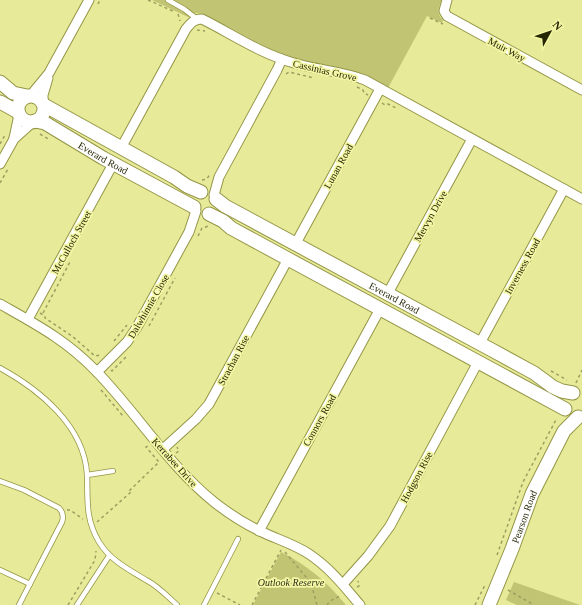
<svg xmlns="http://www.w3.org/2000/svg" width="582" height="605" viewBox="0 0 582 605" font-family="'Times New Roman',serif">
<rect width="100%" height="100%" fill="#e7ea98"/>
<g fill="#c1c473">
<path d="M 152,0 L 442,0 C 438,8 436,13 443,20 L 442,23 L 427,16 L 388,88 L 365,76 L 350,70 L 308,62 L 288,57 L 270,49 L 203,14 L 196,13 L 188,17 Z"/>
<path d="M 281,552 C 307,565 327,582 346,605 L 253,605 Z"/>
<path d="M 514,582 L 580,605 L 517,605 L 506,600 Z"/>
</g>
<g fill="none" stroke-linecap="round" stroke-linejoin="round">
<g stroke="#949646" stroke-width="6">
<g id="lane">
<path d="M 168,0 L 184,9 L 197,19"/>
<path d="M 0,368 C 40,390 84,426 87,474 C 88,501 85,518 99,542 C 111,561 128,569 146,580 C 158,586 167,596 177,605"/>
<path d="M 87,475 L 113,471"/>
<path d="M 0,481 L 24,490 L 59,508 C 63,512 64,516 62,522 L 19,605"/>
<path d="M 0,570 L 30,584"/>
<path d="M 77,605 L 109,556"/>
<path d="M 204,605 L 238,539"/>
</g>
</g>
<g stroke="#949646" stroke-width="11">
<g id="street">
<path d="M 447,0 L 444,11 L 447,16 L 582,90"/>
<path d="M 30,96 L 49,73 L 89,0"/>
<path d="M 43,103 L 43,95 L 48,78"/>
<path d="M 14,138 L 19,115"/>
<path d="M 121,148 L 186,29 C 191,23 194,19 202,19 C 232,34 261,54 294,63 C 317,70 342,71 365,80 L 582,199"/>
<path d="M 0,164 L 14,139 L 33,122"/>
<path d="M 214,195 L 219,177 L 277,70 L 282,59"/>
<path d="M 296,243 L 380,89"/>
<path d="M 388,293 L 472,139"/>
<path d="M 0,304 C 37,325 66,340 96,371 C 137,413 168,465 214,502 C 228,513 243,523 260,531 C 276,539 294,544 309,554 C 330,568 344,586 360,605"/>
<path d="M 28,319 L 113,164"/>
<path d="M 480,343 L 564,189"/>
<path d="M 97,372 L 127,342 L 137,327 L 189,232 L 196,211"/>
<path d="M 163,449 L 196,419 L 209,404 L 288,259"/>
<path d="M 259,531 L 380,309"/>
<path d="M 343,584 L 368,556 L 390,526 L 478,362"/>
</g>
</g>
<g stroke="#949646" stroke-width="15">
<g id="secondary">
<path d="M 0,82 L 13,93 L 27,96"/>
<circle cx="31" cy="109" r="13"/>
<path d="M 0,102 L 18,112"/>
<path d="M 44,105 L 174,177 L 187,186 L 201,192"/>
<path id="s1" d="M 35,121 L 45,123 L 103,158 L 194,207"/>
<path id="s2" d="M 216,199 L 225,206 L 490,349 L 534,373 L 553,387 L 562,391 L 573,393"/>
<path d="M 209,214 L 223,221 L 231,228 L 288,259 L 565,409"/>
<path id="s3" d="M 489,605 L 512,549 L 532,494 L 564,431 L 578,417"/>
</g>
</g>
<g stroke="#9d9f60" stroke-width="1.5" stroke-dasharray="3 3" stroke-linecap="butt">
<path d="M 148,0 L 175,12"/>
<path d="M 98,4 L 100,0"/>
<path d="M 178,14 L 180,21"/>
<path d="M 430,18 L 443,24"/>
<path d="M 197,30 L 205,31"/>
<path d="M 286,74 L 289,72 L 314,78"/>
<path d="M 357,87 L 363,90 L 364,93 L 368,95"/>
<path d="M 382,103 L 385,105 L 388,104 L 398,109"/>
<path d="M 40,134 L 50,140"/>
<path d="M 0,144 L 5,135"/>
<path d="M 202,180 L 207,179 L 210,174"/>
<path d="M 0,183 L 8,169"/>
<path d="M 198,236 L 202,228 L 209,226"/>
<path d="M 40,313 L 45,316 L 45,318 L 72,336 L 95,356 L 101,355"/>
<path d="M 43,313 L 71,260"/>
<path d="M 149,326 L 175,278"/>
<path d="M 114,341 L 127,325"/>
<path d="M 111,370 L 112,371 L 127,356"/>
<path d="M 551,371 L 567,380"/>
<path d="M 576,383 L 582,370"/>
<path d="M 101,390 L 123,416"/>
<path d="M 176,453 L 179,451 L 177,447"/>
<path d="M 67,510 L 70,510 L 83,519"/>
<path d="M 97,522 L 131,492 L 129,491 L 159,462 L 146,447 L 148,446"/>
<path d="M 285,552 L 311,583 L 317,605"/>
<path d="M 497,555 L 523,482 L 557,418"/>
<path d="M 357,587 L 359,586 L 358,581"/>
<path d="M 508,590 L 534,605"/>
<path d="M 217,593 L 240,605"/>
<path d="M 68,605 L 95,560 L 96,551"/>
<path d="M 252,605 L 281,550"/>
<path d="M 327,605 L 330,601 L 340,596"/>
<path d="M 475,605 L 485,585"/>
</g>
<use href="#lane" stroke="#fff" stroke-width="4.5"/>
<use href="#street" stroke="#fff" stroke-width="9"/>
<use href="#secondary" stroke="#fff" stroke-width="13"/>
</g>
<g text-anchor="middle" stroke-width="3.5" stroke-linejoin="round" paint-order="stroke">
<g font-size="10" fill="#252604" stroke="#f4f7a5">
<text transform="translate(507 49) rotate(28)" y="4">Muir Way</text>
<text transform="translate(325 70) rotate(13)" y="4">Cassinias Grove</text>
<text dy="4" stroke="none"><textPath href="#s1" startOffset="78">Everard Road</textPath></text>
<text transform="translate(338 166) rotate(-61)" y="4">Lunan Road</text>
<text transform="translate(430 216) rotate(-61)" y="4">Mervyn Drive</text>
<text transform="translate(71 242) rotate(-61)" y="4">McCulloch Street</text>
<text transform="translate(522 266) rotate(-61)" y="4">Inverness Road</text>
<text dy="4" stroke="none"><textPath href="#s2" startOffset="204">Everard Road</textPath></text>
<text transform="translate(148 306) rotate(-60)" y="4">Dalwhinnie Close</text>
<text transform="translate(233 360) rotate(-62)" y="4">Strachan Rise</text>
<text transform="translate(319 420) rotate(-61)" y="4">Connors Road</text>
<text transform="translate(175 462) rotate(48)" y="4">Kerrabee Drive</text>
<text transform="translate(416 477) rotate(-62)" y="4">Hodgson Rise</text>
<text dy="4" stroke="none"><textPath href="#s3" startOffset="95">Pearson Road</textPath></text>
</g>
<g font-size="10" font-style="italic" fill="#2f3019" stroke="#f4f7a5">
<text x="291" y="586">Outlook Reserve</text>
</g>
</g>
<g transform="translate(550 32) rotate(50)" stroke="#f4f7a5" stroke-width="3" paint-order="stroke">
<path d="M0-3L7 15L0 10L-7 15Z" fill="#252604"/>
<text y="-6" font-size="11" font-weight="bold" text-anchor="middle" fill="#252604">N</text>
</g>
</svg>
